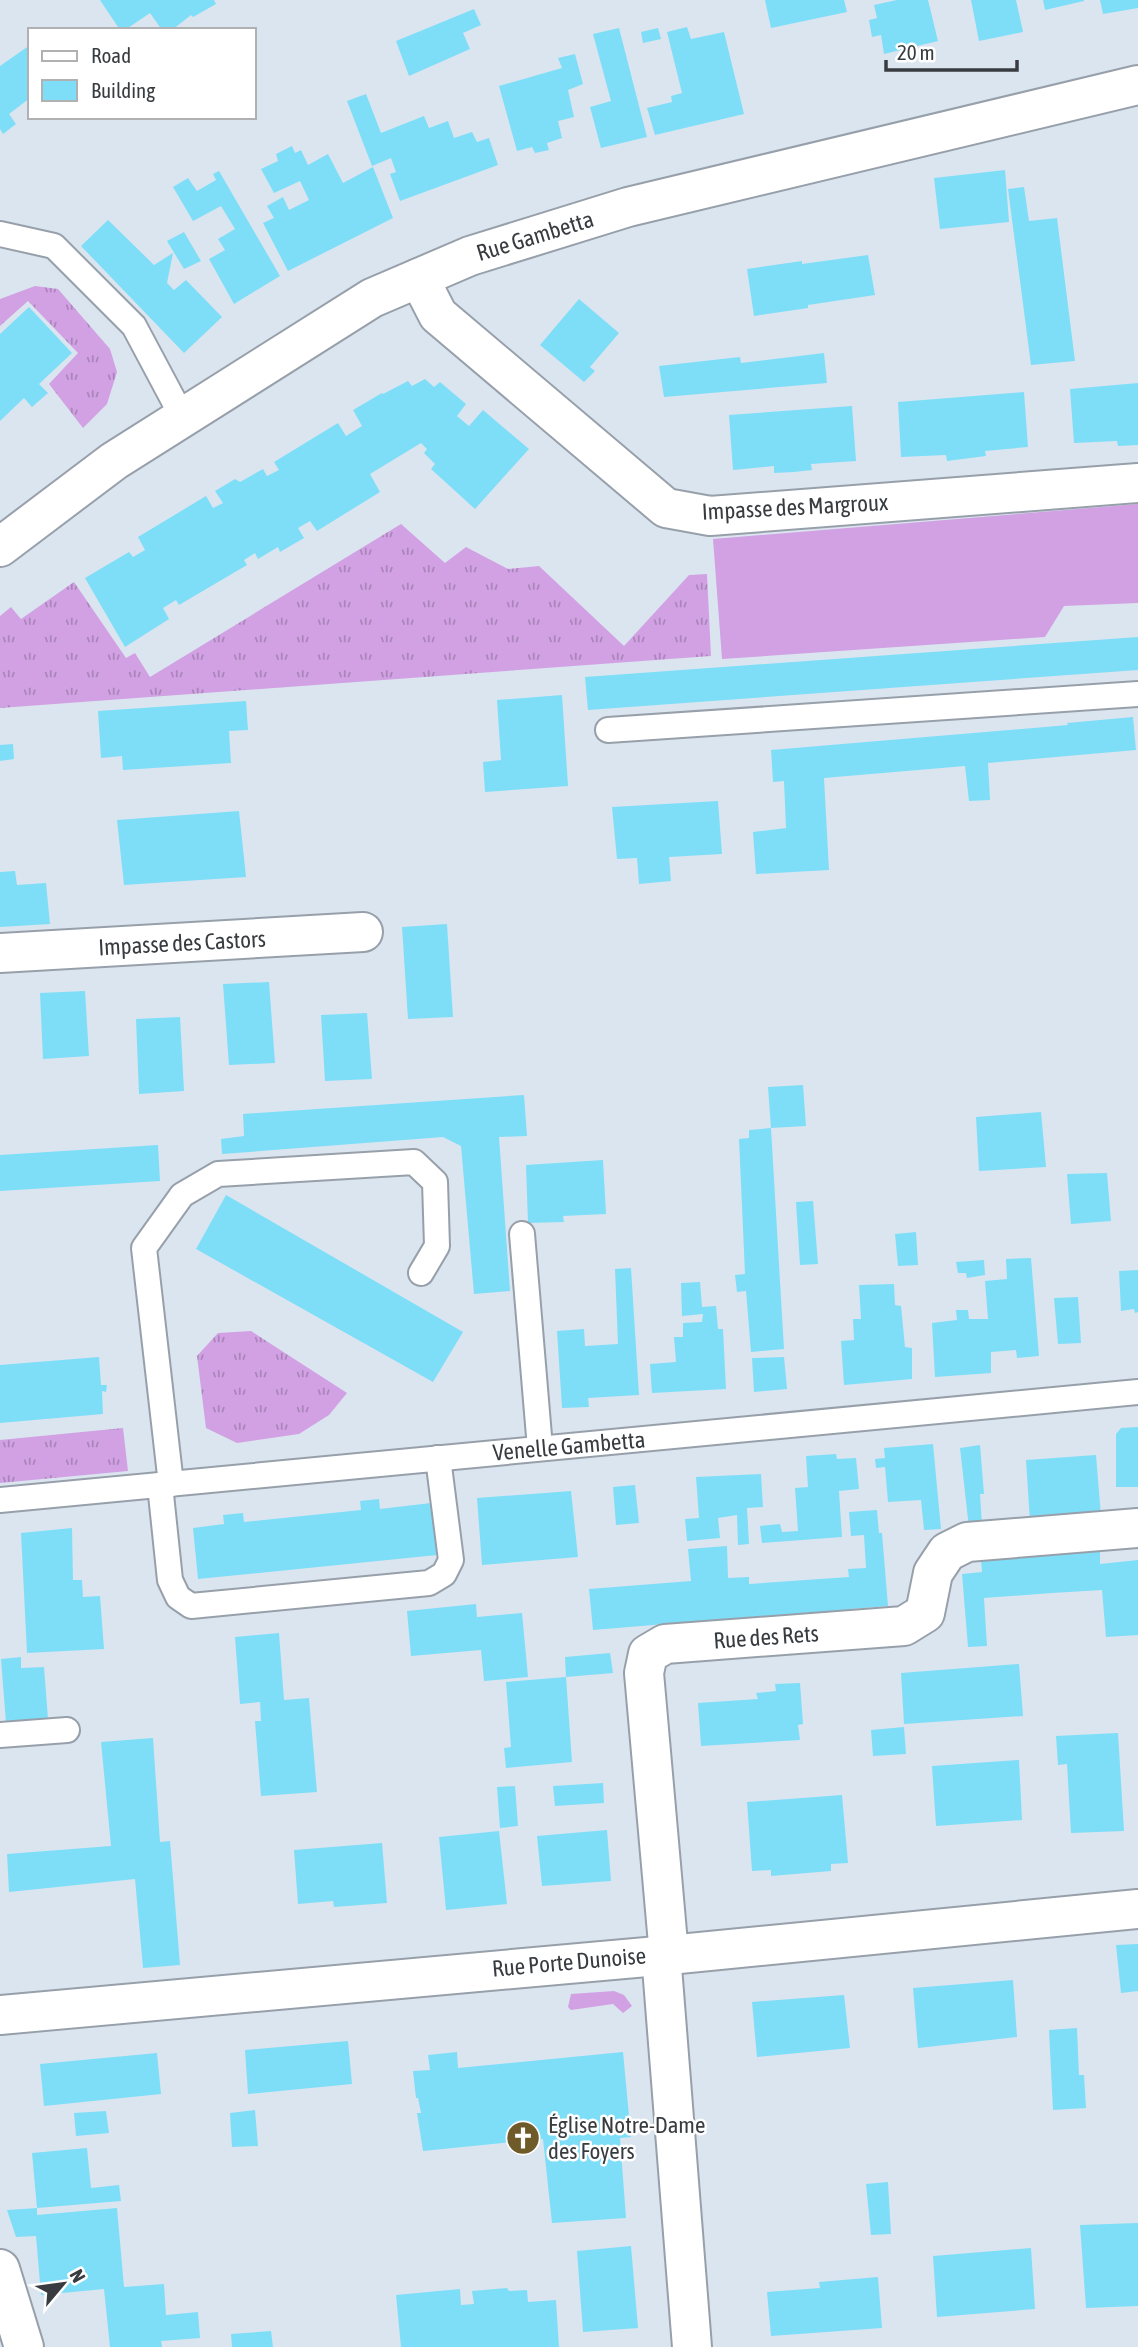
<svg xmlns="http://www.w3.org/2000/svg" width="1138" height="2347" viewBox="0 0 1138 2347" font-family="'Asap Condensed',sans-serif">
<defs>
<pattern id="grass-tufts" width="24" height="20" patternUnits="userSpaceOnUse" patternTransform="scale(1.75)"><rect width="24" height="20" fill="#d1a1e4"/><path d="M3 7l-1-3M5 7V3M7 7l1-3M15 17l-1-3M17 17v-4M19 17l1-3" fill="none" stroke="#ab84ba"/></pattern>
</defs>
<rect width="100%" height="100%" fill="#dbe5ef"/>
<g fill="url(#grass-tufts)">
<path d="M 35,286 L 58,289 L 110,349 L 117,372 L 107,404 L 83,428 L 49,384 L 78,353 L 28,301 L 0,326 L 0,299 Z"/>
<path d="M 401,524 L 445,563 L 466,547 L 508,569 L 539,566 L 624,646 L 689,575 L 707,574 L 711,656 L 0,708 L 0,616 L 11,607 L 21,619 L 74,582 L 126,658 L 135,653 L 150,677 Z"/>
<path d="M 251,1331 L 347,1393 L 329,1415 L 299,1434 L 237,1443 L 206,1428 L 197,1356 L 218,1333 Z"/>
<path d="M 123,1428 L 128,1471 L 0,1483 L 0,1440 Z"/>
</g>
<g fill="#d1a1e4">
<path d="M 1138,504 L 1138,603 L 1064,606 L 1045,637 L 722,659 L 713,539 Z"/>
<path d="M 614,1991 L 624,1995 L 632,2006 L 623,2013 L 613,2004 L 571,2010 L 568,2007 L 571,1994 Z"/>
</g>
<g fill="#7edef8">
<path d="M 100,0 L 214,0 L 216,4 L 193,17 L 191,15 L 172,30 L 162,30 L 150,13 L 125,30 L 120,30 Z"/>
<path d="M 765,0 L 844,0 L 847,12 L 771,28 Z"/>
<path d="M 897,0 L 928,0 L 938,41 L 884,54 L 881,35 L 872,37 L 869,20 L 877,18 L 874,5 Z"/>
<path d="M 971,0 L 1016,0 L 1023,32 L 979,41 Z"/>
<path d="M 1043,0 L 1084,0 L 1084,1 L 1045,10 Z"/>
<path d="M 1100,0 L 1138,0 L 1138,8 L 1103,14 Z"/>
<path d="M 474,9 L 481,25 L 463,33 L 470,49 L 409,76 L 396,41 Z"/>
<path d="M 687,27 L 691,39 L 724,32 L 744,114 L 655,135 L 647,108 L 672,102 L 671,96 L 682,93 L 667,32 Z"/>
<path d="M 619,28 L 647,137 L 601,148 L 590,107 L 611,101 L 593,34 Z"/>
<path d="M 658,28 L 661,39 L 643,43 L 641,32 Z"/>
<path d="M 30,45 L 30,98 L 9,114 L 16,124 L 3,134 L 0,129 L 0,66 Z"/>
<path d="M 575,54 L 583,84 L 568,90 L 574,117 L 558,121 L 562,138 L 547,143 L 549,150 L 535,153 L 532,147 L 517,151 L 499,86 L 562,68 L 558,58 Z"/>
<path d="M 366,94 L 381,133 L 424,116 L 429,128 L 448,121 L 454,138 L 472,132 L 477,142 L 489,138 L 498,165 L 400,201 L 390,174 L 396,172 L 391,158 L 372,166 L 347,101 Z"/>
<path d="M 292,146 L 295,153 L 301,150 L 308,165 L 328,154 L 343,183 L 373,167 L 393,218 L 288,271 L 263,223 L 274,218 L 267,206 L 283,197 L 289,210 L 309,200 L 300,181 L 274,193 L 261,169 L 278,161 L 276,154 Z"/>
<path d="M 1005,170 L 1009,222 L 940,229 L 934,178 Z"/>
<path d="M 219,171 L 280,276 L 234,304 L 209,259 L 225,250 L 218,239 L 235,229 L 221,206 L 193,221 L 173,187 L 188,178 L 197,191 L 216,180 L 213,174 Z"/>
<path d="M 1024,187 L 1029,221 L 1057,218 L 1075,361 L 1031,365 L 1008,189 Z"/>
<path d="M 108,220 L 154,265 L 173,253 L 167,283 L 174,290 L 186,280 L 222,317 L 184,353 L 81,246 Z"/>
<path d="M 184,232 L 201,261 L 184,269 L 167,241 Z"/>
<path d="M 868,255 L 875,295 L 808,305 L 808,308 L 754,316 L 747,269 L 802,261 L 802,264 Z"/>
<path d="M 579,299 L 619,333 L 590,367 L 595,371 L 584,382 L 540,345 Z"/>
<path d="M 29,307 L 72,353 L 39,384 L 48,393 L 32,407 L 24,398 L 0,421 L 0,334 Z"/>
<path d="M 824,353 L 827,383 L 664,397 L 659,366 L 740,357 L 741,363 Z"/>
<path d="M 425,379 L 434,387 L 440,382 L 466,404 L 457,416 L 469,426 L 483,410 L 529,449 L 475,509 L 431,469 L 435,464 L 424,453 L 427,449 L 421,443 L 370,474 L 380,492 L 317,531 L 310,521 L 298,528 L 304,538 L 280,552 L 278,547 L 258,559 L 255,553 L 244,560 L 247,565 L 179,605 L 176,600 L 163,608 L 169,619 L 125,647 L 85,578 L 129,552 L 133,557 L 145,550 L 138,537 L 206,496 L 213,508 L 223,503 L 215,491 L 235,479 L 240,482 L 263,469 L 267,476 L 279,470 L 274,462 L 338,423 L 346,436 L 362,426 L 353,410 L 382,393 L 383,394 L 408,381 L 412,386 Z"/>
<path d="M 1138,383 L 1138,445 L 1118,446 L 1117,441 L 1074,443 L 1070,389 Z"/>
<path d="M 1024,392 L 1028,447 L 985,451 L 986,456 L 947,461 L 946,455 L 901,457 L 898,402 Z"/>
<path d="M 852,406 L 856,461 L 811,464 L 812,470 L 794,472 L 774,473 L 774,466 L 733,470 L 729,415 Z"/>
<path d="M 1138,637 L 1138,670 L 588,710 L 585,677 Z"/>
<path d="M 562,695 L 568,786 L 485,792 L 483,762 L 501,760 L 497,700 Z"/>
<path d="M 246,701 L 248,730 L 229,731 L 231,763 L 123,770 L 122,756 L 101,758 L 98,711 Z"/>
<path d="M 1133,717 L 1136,750 L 988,763 L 990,800 L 969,801 L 965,766 L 824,778 L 829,870 L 756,874 L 753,832 L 786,828 L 784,781 L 773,782 L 771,750 L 1068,725 L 1067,723 Z"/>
<path d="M 13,744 L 14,759 L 0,761 L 0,745 Z"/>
<path d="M 718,801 L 722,854 L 669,857 L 671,881 L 639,884 L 637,858 L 617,859 L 612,807 Z"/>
<path d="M 239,811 L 246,877 L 124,885 L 117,820 Z"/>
<path d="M 15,871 L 17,885 L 46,883 L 50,924 L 0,927 L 0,872 Z"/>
<path d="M 447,924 L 453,1017 L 408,1019 L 402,927 Z"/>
<path d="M 269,982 L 275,1063 L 229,1065 L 223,984 Z"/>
<path d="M 85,991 L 89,1056 L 43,1059 L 40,993 Z"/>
<path d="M 367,1013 L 372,1079 L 325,1081 L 321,1015 Z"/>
<path d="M 180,1017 L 184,1091 L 139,1094 L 136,1019 Z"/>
<path d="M 803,1085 L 806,1126 L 771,1128 L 768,1087 Z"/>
<path d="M 524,1095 L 527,1136 L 499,1137 L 510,1291 L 474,1294 L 461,1146 L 443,1137 L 222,1154 L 221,1139 L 244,1136 L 243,1114 Z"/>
<path d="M 1041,1112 L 1046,1167 L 979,1171 L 976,1117 Z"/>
<path d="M 771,1128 L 784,1349 L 751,1352 L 746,1291 L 737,1292 L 735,1275 L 745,1274 L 739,1139 L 749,1138 L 749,1130 Z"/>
<path d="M 158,1145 L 160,1181 L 0,1191 L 0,1155 Z"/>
<path d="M 603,1160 L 606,1214 L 563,1216 L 564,1222 L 528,1223 L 526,1165 Z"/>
<path d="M 1107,1173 L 1111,1221 L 1071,1224 L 1067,1174 Z"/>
<path d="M 226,1195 L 463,1332 L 433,1382 L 196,1249 Z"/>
<path d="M 813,1201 L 818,1264 L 800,1265 L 796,1202 Z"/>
<path d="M 916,1232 L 918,1265 L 898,1266 L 895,1234 Z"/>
<path d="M 1031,1258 L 1039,1356 L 1017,1358 L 1016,1350 L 991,1352 L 991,1373 L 935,1377 L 932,1323 L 957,1320 L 956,1310 L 968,1310 L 969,1319 L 988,1319 L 985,1281 L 1007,1279 L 1006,1259 Z"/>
<path d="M 984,1260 L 985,1275 L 967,1278 L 966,1273 L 958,1273 L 956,1262 Z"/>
<path d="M 631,1268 L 639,1395 L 588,1398 L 589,1407 L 562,1408 L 557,1331 L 584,1329 L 585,1346 L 618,1344 L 615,1269 Z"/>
<path d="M 1138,1270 L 1138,1312 L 1135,1313 L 1134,1309 L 1121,1311 L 1119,1271 Z"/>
<path d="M 700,1282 L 702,1307 L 716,1306 L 718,1329 L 723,1329 L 726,1389 L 652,1393 L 650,1364 L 676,1362 L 674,1337 L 683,1337 L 683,1323 L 702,1322 L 703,1314 L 682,1316 L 681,1283 Z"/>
<path d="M 894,1284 L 895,1305 L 901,1306 L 905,1347 L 912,1348 L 912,1379 L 844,1385 L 841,1341 L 854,1340 L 853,1319 L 861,1319 L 859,1285 Z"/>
<path d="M 1078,1297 L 1081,1343 L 1058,1344 L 1054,1298 Z"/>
<path d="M 99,1357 L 101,1385 L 107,1385 L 106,1392 L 102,1391 L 103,1414 L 0,1423 L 0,1365 Z"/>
<path d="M 784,1357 L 787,1389 L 754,1392 L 752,1358 Z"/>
<path d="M 1138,1427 L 1138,1487 L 1116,1487 L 1116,1434 L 1121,1428 Z"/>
<path d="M 933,1444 L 941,1529 L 924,1530 L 921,1500 L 888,1502 L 885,1467 L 876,1468 L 875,1459 L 885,1458 L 884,1448 Z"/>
<path d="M 980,1445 L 984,1494 L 980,1494 L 982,1526 L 969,1528 L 960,1448 Z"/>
<path d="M 836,1454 L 837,1459 L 856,1458 L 859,1489 L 839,1491 L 842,1537 L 762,1543 L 760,1526 L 780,1524 L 782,1532 L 798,1531 L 795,1488 L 808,1487 L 806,1456 Z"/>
<path d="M 1096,1455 L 1101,1516 L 1030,1522 L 1026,1460 Z"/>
<path d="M 761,1474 L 763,1507 L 747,1508 L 749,1544 L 738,1545 L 737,1515 L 718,1518 L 720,1538 L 687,1541 L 685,1519 L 699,1518 L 696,1477 Z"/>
<path d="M 635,1485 L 639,1523 L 616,1525 L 613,1487 Z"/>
<path d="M 571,1491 L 578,1557 L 482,1565 L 477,1498 Z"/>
<path d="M 379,1499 L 380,1509 L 431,1503 L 437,1555 L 198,1579 L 193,1528 L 224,1524 L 223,1515 L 243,1513 L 244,1522 L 361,1510 L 360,1501 Z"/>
<path d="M 877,1510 L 879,1533 L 882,1533 L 888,1606 L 850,1609 L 851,1617 L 751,1624 L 750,1617 L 593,1630 L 589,1589 L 691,1581 L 688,1549 L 727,1546 L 728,1578 L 749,1577 L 749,1584 L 849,1577 L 848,1569 L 866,1568 L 864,1535 L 851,1536 L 849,1512 Z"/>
<path d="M 72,1528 L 73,1580 L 82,1580 L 83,1597 L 100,1596 L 104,1649 L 27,1653 L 21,1533 Z"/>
<path d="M 1100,1550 L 1100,1564 L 1138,1560 L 1138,1635 L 1106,1637 L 1102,1590 L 1052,1593 L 984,1598 L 987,1646 L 968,1647 L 962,1574 L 982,1572 L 981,1560 Z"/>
<path d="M 476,1604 L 477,1617 L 522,1613 L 528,1677 L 484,1681 L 481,1650 L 411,1656 L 407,1611 Z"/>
<path d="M 279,1633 L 284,1700 L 309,1698 L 317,1792 L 261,1796 L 255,1721 L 261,1721 L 260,1702 L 240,1704 L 235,1637 Z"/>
<path d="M 610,1653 L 613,1673 L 566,1677 L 565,1657 Z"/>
<path d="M 21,1657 L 21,1668 L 44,1667 L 48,1719 L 6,1723 L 1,1659 Z"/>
<path d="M 1019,1664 L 1023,1716 L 904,1724 L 901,1673 Z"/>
<path d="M 566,1677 L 572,1762 L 506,1768 L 504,1748 L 511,1747 L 506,1682 Z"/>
<path d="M 800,1683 L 803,1724 L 798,1725 L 800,1740 L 701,1746 L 698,1703 L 758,1699 L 756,1693 L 776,1691 L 775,1684 Z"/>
<path d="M 904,1727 L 906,1754 L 873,1756 L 871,1730 Z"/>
<path d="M 1118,1733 L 1124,1831 L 1071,1833 L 1067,1764 L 1058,1765 L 1056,1736 Z"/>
<path d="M 153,1738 L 160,1842 L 170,1841 L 180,1965 L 143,1968 L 135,1879 L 9,1892 L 7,1854 L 111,1846 L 101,1742 Z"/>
<path d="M 1019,1760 L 1022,1820 L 936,1826 L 932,1766 Z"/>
<path d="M 603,1783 L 604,1803 L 555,1806 L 553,1786 Z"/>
<path d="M 515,1786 L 518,1826 L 500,1828 L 497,1787 Z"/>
<path d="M 842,1795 L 848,1863 L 831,1864 L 831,1871 L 771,1876 L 771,1870 L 752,1871 L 747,1802 Z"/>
<path d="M 607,1830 L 611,1881 L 542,1886 L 537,1836 Z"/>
<path d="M 499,1831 L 507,1904 L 446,1910 L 439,1837 Z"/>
<path d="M 382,1843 L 387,1903 L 334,1907 L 333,1901 L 298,1904 L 294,1850 Z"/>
<path d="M 1138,1944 L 1138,1991 L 1121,1993 L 1116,1945 Z"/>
<path d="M 1013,1980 L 1017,2037 L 918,2048 L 913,1988 Z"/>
<path d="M 844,1995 L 850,2048 L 757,2057 L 752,2002 Z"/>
<path d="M 1077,2028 L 1079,2075 L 1084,2075 L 1086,2108 L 1053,2110 L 1049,2030 Z"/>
<path d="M 348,2041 L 352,2084 L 248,2094 L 245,2050 Z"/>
<path d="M 457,2052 L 458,2068 L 623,2052 L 631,2137 L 620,2138 L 626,2218 L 552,2223 L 543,2139 L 423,2151 L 417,2113 L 421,2113 L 418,2098 L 416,2098 L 413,2071 L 430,2070 L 428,2055 Z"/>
<path d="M 157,2053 L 161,2094 L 44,2106 L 40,2064 Z"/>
<path d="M 255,2110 L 258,2146 L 232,2147 L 230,2113 Z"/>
<path d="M 106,2111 L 109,2133 L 76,2136 L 74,2113 Z"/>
<path d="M 87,2148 L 91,2188 L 119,2185 L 121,2201 L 37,2208 L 32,2153 Z"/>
<path d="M 888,2182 L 891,2234 L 871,2235 L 866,2184 Z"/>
<path d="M 37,2208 L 37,2215 L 117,2208 L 124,2287 L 164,2284 L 166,2315 L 198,2312 L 200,2338 L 161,2341 L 162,2347 L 110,2347 L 104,2289 L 41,2295 L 36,2236 L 16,2237 L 7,2210 Z"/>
<path d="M 1138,2223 L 1138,2306 L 1086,2308 L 1080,2225 Z"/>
<path d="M 631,2246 L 638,2328 L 583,2332 L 577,2251 Z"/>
<path d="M 1031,2248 L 1035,2309 L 937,2317 L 933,2256 Z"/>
<path d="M 878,2277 L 882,2328 L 771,2336 L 767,2292 L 820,2288 L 819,2282 Z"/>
<path d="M 507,2288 L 509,2291 L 527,2290 L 528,2302 L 556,2300 L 559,2347 L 401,2347 L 396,2295 L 460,2289 L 461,2305 L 474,2304 L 472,2291 Z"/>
<path d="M 271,2331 L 273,2347 L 232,2347 L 231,2334 Z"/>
</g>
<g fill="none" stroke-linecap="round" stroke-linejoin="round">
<g stroke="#97a0aa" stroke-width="28">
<g id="service">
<path d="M 0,234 L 54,246 L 134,326 L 183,418"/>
<path d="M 608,730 L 1138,694"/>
<path d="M 522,1234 L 540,1448"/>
<path d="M 171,1484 L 144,1248 L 182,1195 L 218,1174 L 414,1162 L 435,1182 L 437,1246 L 421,1273"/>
<path d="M 160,1485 L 170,1580 L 178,1597 L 191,1606 L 429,1583 L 444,1574 L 451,1560 L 438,1458"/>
<path d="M 0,1500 L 1138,1392"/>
<path d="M 0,1735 L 67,1730"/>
</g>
</g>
<g stroke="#97a0aa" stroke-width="42">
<g id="minor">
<path d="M 419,278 L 438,315 L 666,508 L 710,516 L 1138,483"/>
<path d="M 0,547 L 114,461 L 372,298 L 470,256 L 628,207 L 1138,85"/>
<path d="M 0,953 L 363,932"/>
<path d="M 661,1954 L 692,2347"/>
<path d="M 669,1955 L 644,1673 L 648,1654 L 665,1644 L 904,1626 L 925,1613 L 933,1573 L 947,1552 L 967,1542 L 1138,1528"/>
<path d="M 0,2015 L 669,1955 L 1138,1909"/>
<path d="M 0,2269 L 24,2347"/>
</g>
</g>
<use href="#service" stroke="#fff" stroke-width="24"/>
<use href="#minor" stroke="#fff" stroke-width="38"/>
</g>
<defs>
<g id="church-disc" transform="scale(1.75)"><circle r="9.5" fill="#6f5a29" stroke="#fff"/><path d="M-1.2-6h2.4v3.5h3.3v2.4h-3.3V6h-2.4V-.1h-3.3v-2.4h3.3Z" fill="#fff"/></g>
</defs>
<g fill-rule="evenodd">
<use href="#church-disc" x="523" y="2138"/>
</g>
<g text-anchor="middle" stroke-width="5" stroke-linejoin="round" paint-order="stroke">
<g font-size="23" fill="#383c40" stroke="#fff">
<text transform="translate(535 236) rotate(-17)" y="8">Rue Gambetta</text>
<text transform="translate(795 507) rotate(-3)" y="8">Impasse des Margroux</text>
<text transform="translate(182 943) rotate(-3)" y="8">Impasse des Castors</text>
<text transform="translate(569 1446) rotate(-5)" y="8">Venelle Gambetta</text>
<text transform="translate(766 1637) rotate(-4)" y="8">Rue des Rets</text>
<text transform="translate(569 1962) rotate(-5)" y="8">Rue Porte Dunoise</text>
</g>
<g font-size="23" fill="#383c40" stroke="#fff" text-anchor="start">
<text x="548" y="2133">Église Notre-Dame<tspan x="548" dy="26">des Foyers</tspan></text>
</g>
</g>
<rect x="28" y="28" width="228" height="91" fill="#ffffff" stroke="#afb1b3" stroke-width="2"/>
<rect x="42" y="51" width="35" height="10" fill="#ffffff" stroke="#afb1b3" stroke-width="2"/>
<text x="91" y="63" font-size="21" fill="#383c40">Road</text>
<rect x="42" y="80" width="35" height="21" fill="#7edef8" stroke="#afb1b3" stroke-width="2"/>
<text x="91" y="98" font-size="21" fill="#383c40">Building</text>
<g transform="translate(63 2284) rotate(61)" stroke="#ffffff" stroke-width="5" paint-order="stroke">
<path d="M0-5L12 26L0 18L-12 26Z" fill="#383c40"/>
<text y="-10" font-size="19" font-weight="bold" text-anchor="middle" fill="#383c40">N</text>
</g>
<path d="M886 60v10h131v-10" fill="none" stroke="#383c40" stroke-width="3.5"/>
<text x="897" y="60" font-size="21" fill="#383c40" stroke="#ffffff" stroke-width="5" paint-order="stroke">20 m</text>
</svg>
